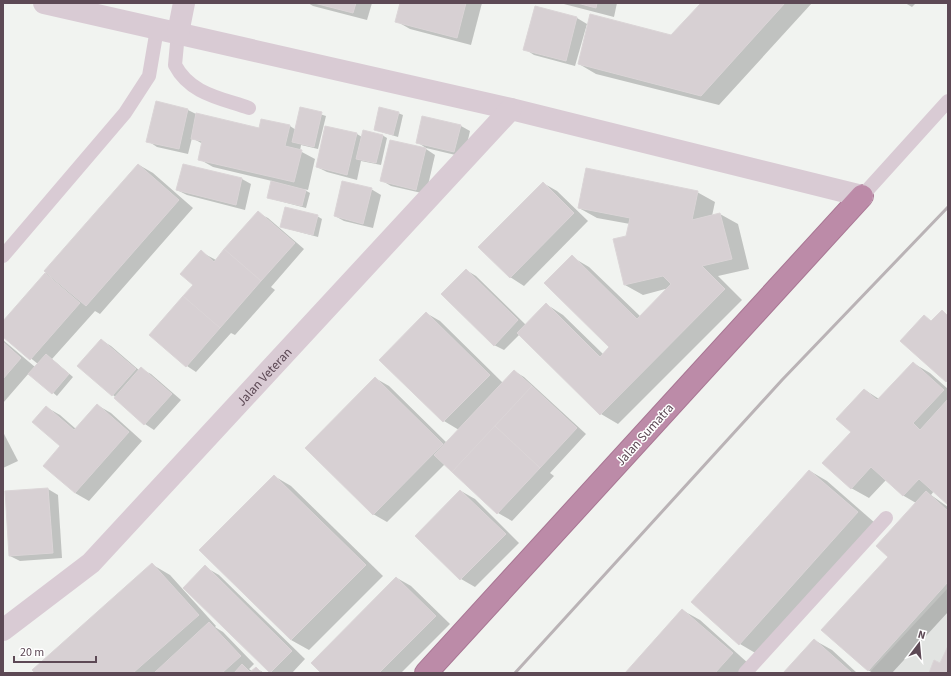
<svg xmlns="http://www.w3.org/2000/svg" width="951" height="676" viewBox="0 0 951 676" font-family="'Source Sans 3',sans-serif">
<rect width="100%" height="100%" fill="#f1f3f0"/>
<path fill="#e2e4e2" d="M 948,588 L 948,673 L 869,673 Z"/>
<g fill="#0003">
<path d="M 308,3 L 372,3 L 367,20 L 313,6 Z"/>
<path d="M 401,3 L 482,3 L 471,45 L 410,29 L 396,21 Z"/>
<path d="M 560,3 L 617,3 L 614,17 Z"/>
<path d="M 702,3 L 812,3 L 719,105 L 596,74 L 579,64 L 672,36 Z"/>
<path d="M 905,3 L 916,3 L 912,7 Z"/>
<path d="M 535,7 L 577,18 L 587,24 L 575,66 L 534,55 L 525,49 Z"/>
<path d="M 157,102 L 188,110 L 198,115 L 260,130 L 290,126 L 296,130 L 301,108 L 326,116 L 318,149 L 301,145 L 300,151 L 315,159 L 308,190 L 303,189 L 310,193 L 306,208 L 268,198 L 272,181 L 213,167 L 199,159 L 203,144 L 192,138 L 188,154 L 157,147 L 148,141 Z"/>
<path d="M 398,113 L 403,115 L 398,137 L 375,130 Z"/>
<path d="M 461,126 L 470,131 L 464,157 L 426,148 L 417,142 Z"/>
<path d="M 357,134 L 362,137 L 382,135 L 387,138 L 381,165 L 361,161 L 357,180 L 327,172 L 317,167 Z"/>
<path d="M 390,141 L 426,149 L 435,155 L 426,194 L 391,186 L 381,180 Z"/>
<path d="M 139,165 L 153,173 L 193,208 L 100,314 L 95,311 L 52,359 L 73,377 L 57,396 L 29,373 L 3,403 L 3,340 L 35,367 L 38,364 L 3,336 L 3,323 Z"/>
<path d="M 242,179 L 251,184 L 245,210 L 187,195 L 177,190 Z"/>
<path d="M 543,183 L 557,191 L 588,221 L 524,286 L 510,277 Z"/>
<path d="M 371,189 L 381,195 L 373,228 L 344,221 L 335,216 Z"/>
<path d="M 697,192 L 715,202 L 712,216 L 720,214 L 738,224 L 749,269 L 718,276 L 742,300 L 618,424 L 601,414 L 520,334 L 504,350 L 494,345 L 466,270 L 476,276 L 526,325 L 546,304 L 563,315 L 603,354 L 611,346 L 572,257 L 589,267 L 641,317 L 669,288 L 643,295 L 625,285 L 627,237 L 630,224 L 597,218 L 579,208 Z"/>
<path d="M 258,213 L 268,218 L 304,249 L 271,287 L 275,290 L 235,335 L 231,333 L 196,372 L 187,366 L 195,285 L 201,252 L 216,260 Z"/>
<path d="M 317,216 L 322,219 L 318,237 L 281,227 Z"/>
<path d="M 426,313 L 440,321 L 503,383 L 514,371 L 524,377 L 586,434 L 550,473 L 554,476 L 512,521 L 498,513 L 445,464 L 387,522 L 373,514 L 375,378 L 389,386 L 447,443 L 459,430 L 444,421 L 381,360 Z"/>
<path d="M 101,340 L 111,346 L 140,371 L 141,369 L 151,374 L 181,400 L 154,430 L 145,424 L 113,395 Z"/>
<path d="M 913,363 L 930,373 L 948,389 L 948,504 L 934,491 L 931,495 L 948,507 L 948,612 L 892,673 L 873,673 L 868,670 L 889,557 L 916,503 L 904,496 L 886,480 L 869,498 L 851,488 L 852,432 L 865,390 L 879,399 Z"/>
<path d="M 97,405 L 111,413 L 142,441 L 89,501 L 75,493 L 62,446 L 46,407 L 60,415 L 76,429 Z"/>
<path d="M 3,432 L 18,461 L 3,468 Z"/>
<path d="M 810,471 L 827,481 L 875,523 L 757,654 L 740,644 Z"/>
<path d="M 274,476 L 291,486 L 383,576 L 309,650 L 291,640 L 200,550 Z"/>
<path d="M 48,489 L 58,495 L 62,558 L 20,561 L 10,556 Z"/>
<path d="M 461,491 L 475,499 L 519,543 L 475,587 L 461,579 Z"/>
<path d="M 153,565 L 170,575 L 216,626 L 215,627 L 223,632 L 254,664 L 249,669 L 253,672 L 256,668 L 264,673 L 36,673 Z"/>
<path d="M 205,567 L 219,575 L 305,659 L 292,673 L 271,672 L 184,588 Z"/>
<path d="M 397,578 L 411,586 L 450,624 L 401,673 L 322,673 Z"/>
<path d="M 682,610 L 700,620 L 749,664 L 741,673 L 626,673 Z"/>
<path d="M 814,640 L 832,650 L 857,673 L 784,673 Z"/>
</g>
<g fill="#d7d0d3" stroke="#dbd5d7">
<path d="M 314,3 L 356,3 L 353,13 Z"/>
<path d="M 400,3 L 466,3 L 457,38 L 395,22 Z"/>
<path d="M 577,3 L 597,3 L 596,8 Z"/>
<path d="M 701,3 L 785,3 L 701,96 L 578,64 L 590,14 L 671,35 Z"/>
<path d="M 535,6 L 577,17 L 566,61 L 523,50 Z"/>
<path d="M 156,101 L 188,109 L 179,149 L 146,142 Z"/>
<path d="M 300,107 L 322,112 L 314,147 L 292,142 Z"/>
<path d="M 379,107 L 399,112 L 393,135 L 374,130 Z"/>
<path d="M 196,113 L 259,128 L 261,119 L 290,125 L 285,146 L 302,150 L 294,182 L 198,160 L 202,141 L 191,139 Z"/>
<path d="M 422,116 L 461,125 L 454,152 L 416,143 Z"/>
<path d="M 325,126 L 357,133 L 347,175 L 316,167 Z"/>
<path d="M 363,130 L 383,135 L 376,163 L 356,159 Z"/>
<path d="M 390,140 L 426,148 L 416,190 L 380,181 Z"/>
<path d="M 138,164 L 179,200 L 86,306 L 44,271 Z"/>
<path d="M 183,164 L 242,178 L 236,205 L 176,190 Z"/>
<path d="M 586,168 L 698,191 L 692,220 L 720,213 L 732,259 L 702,266 L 725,289 L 600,415 L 517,333 L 546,303 L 600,357 L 609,347 L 544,283 L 572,255 L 637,319 L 671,284 L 663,276 L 624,285 L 613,239 L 626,236 L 630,218 L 578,208 Z"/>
<path d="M 271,181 L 306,190 L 302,206 L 267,198 Z"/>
<path d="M 342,181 L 372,188 L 363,224 L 334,216 Z"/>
<path d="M 543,182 L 574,213 L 510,278 L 478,247 Z"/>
<path d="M 285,207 L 318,215 L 313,235 L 280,227 Z"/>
<path d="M 258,211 L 295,243 L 261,281 L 224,249 Z"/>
<path d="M 224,249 L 261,281 L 220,328 L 183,296 L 193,285 L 180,274 L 201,250 L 214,262 Z"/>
<path d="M 466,269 L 518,320 L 494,346 L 441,294 Z"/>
<path d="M 45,273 L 80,303 L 30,360 L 3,337 L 3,321 Z"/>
<path d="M 183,296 L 220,328 L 186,367 L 149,335 Z"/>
<path d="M 942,310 L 948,316 L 948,380 L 946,382 L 900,341 L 924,315 L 931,321 Z"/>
<path d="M 426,312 L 490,375 L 443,422 L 379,360 Z"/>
<path d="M 101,339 L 136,369 L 112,396 L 77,366 Z"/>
<path d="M 3,342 L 21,358 L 3,379 Z"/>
<path d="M 46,354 L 69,374 L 52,394 L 28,374 Z"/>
<path d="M 913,362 L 944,390 L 913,423 L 920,430 L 948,399 L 948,505 L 919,479 L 903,496 L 871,467 L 851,489 L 822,463 L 851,432 L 836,419 L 864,389 L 877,400 Z"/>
<path d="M 141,367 L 172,394 L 144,425 L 114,398 Z"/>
<path d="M 514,370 L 532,386 L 452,472 L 434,455 Z"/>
<path d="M 375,377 L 443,444 L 373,515 L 305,448 Z"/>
<path d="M 532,386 L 577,428 L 540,468 L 495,426 Z"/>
<path d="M 97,404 L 129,432 L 75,493 L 43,466 L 60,446 L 32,422 L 46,406 L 74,430 Z"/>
<path d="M 495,426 L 540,468 L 497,514 L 452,472 Z"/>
<path d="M 809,470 L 858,512 L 739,645 L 691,602 Z"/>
<path d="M 274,475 L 366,565 L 291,640 L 199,550 Z"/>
<path d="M 48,488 L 53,553 L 9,556 L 5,491 Z"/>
<path d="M 460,490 L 506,534 L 460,580 L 415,536 Z"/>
<path d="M 926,491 L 948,511 L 948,582 L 868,671 L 821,630 L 888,557 L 876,546 Z"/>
<path d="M 152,563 L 199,615 L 133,673 L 35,673 L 32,670 Z"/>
<path d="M 205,565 L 292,651 L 270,673 L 183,588 Z"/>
<path d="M 396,577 L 436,616 L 379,673 L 321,673 L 311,663 Z"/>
<path d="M 682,609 L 733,653 L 715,673 L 625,673 Z"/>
<path d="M 209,622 L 241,656 L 222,673 L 154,673 Z"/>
<path d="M 814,639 L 852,673 L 783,673 Z"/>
<path d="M 948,646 L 948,673 L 929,673 L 934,660 L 940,663 Z"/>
<path d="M 242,664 L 250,672 L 256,667 L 262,673 L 234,673 Z"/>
</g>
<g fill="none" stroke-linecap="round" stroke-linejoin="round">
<g stroke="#a87693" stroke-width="24">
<path id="highway" d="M 426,673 L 862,196"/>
</g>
<g stroke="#d9cbd4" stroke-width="14">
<path d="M 178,33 L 175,65 C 190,94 221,98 249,108"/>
<path d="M 862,196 L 948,101"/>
<path d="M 3,256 L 125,113 L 149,76 L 157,29"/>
<path d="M 745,673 L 886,518"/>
</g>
<g stroke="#d9cbd4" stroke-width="22">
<path d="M 44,3 L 511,109 L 862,196"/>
<path d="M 178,33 L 184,3"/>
<path id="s1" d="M 3,630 L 91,563 L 511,109"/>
</g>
<use href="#highway" stroke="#bc8ba8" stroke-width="22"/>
<path stroke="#bab3b6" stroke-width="3" d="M 515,673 L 782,380 L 948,207"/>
</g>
<g text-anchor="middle" stroke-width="3" stroke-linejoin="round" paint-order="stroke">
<g font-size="13" fill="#5d4955" stroke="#fff">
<text dy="5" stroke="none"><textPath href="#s1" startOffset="365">Jalan Veteran</textPath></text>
<text transform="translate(644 434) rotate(-48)" y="5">Jalan Sumatra</text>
</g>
</g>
<rect width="951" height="676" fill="none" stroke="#5d4955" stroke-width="8"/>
<g transform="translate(919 644) rotate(16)" stroke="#ffffff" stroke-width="3" paint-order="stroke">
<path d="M0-3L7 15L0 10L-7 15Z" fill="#5d4955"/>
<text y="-6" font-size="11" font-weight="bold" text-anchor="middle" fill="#5d4955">N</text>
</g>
<path d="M14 656v6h82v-6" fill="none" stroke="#5d4955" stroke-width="2"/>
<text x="20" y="656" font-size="12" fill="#5d4955" stroke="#ffffff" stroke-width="3" paint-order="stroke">20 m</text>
</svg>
